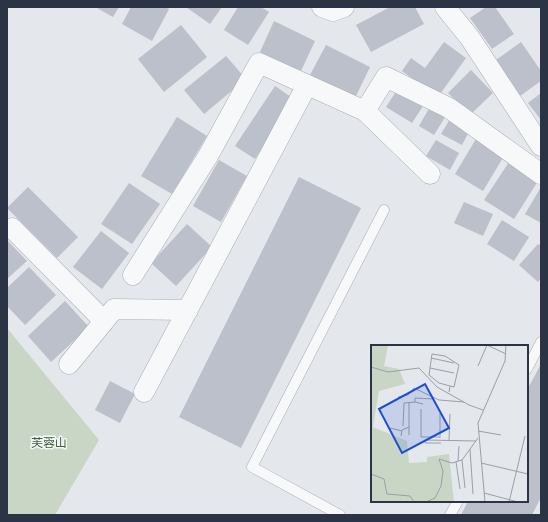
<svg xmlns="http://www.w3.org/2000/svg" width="548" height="522" viewBox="0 0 548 522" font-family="'Noto Sans','Noto Sans SC',sans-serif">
<rect width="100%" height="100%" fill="#e4e7ec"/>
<path fill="#c9d6c5" d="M 7,328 L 99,440 L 55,515 L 7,515 Z"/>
<g fill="#bbc0ca">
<path d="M 95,7 L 119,7 L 113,17 Z"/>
<path d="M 131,7 L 165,7 L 169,9 L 152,41 L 122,24 Z"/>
<path d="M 186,7 L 222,7 L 210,24 Z"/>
<path d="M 238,7 L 261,7 L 269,12 L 248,45 L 224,30 Z"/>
<path d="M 390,7 L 415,7 L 424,24 L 371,52 L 356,25 Z"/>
<path d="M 486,7 L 495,7 L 514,34 L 492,49 L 470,18 Z"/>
<path d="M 274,21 L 315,41 L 301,71 L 260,52 Z"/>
<path d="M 181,25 L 207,57 L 164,92 L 138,59 Z"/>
<path d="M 444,42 L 466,58 L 438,97 L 402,71 L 411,58 L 425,68 Z"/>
<path d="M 521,42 L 541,71 L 541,81 L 520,96 L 496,60 Z"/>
<path d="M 326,45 L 370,67 L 355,98 L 310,75 Z"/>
<path d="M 226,56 L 246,79 L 204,114 L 184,90 Z"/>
<path d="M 471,70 L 493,93 L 470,115 L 448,93 Z"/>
<path d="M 275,86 L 294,99 L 255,159 L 235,146 Z"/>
<path d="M 397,90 L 423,106 L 412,123 L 386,107 Z"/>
<path d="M 541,93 L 541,120 L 528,103 Z"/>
<path d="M 431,105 L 447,114 L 434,135 L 419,126 Z"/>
<path d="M 177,117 L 207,136 L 172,194 L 141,176 Z"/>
<path d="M 450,119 L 470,130 L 462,145 L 441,134 Z"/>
<path d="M 476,139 L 504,156 L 483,191 L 455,174 Z"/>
<path d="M 436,140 L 459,153 L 450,170 L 426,156 Z"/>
<path d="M 219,160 L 247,176 L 221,222 L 193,206 Z"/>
<path d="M 509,162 L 538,181 L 514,219 L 484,200 Z"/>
<path d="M 299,177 L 361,208 L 241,448 L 179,417 Z"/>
<path d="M 129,183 L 160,204 L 132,244 L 101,224 Z"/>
<path d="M 28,187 L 78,237 L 57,258 L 7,208 Z"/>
<path d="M 541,187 L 541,223 L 525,214 Z"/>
<path d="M 464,202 L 493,214 L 483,236 L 454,223 Z"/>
<path d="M 502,220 L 529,237 L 514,261 L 487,244 Z"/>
<path d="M 187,224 L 212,247 L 176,286 L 151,263 Z"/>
<path d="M 101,231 L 129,253 L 102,289 L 73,267 Z"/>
<path d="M 7,240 L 27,261 L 7,279 Z"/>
<path d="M 538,244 L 541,246 L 541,278 L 538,282 L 519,265 Z"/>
<path d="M 29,267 L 56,295 L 25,325 L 7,306 L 7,288 Z"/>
<path d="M 65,301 L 89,327 L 51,362 L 28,336 Z"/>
<path d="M 541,364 L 541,497 L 532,515 L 461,515 L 468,501 L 527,501 L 527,390 Z"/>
<path d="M 110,381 L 135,394 L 120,423 L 95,410 Z"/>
</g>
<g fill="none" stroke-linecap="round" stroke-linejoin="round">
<g stroke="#a9aeb7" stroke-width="11">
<g id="service">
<path d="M 527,369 L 541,342"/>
<path d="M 340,515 L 252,467 L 384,210"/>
<path d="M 450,515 L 458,501"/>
</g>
</g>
<g stroke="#a9aeb7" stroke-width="21">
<g id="minor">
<path d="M 322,7 L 333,11 L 344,7"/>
<path d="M 445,7 L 470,38 L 541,146"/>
<path d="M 430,174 L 365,111 L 386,77 L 449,108 L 541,174"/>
<path d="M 12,228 L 104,321"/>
<path d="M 133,275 L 208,156 L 259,63 L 365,111"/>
<path d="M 69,364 L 114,309 L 188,310"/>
<path d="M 144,392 L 307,85"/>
</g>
</g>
<use href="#service" stroke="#f7f8fa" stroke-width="10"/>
<use href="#minor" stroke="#f7f8fa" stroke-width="20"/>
</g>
<g text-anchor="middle" stroke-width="3" stroke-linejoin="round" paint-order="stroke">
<g font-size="12" fill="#3f6138" stroke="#f4f6f9">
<text x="49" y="447">芙蓉山</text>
</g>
</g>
<g transform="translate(371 345)">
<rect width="157" height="157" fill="#e4e7ec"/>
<path d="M 0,0 L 17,0 L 13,21 L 28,24 L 34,39 L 8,46 L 2,82 L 36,96 L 38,118 L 56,117 L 56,112 L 78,109 L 83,157 L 0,157 Z" fill="#c9d6c5"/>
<path fill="none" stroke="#9a9fa9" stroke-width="1" d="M 60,13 L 83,18M 107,21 L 116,0 L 135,9M 0,22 L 17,27 L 48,23 L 66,42 L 98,60 L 112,65M 59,23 L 83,28M 78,47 L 79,41 L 83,42 L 88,20 L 74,11 L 61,9 L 58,30 L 68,38 L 79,41M 27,52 L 37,50 L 43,43 L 68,55 L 93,57M 38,57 L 38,90M 52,59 L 44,57 L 44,53 L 63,54M 50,64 L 50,92 L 69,92M 69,68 L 69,93M 32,81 L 33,58 L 44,57M 19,83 L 31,86M 107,86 L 130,90M 30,91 L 31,85 L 38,82M 78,95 L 79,69M 70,98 L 54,98 L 54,95 L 105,96M 99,104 L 102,149M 91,115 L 94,143M 87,116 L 88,101M 85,117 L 89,144M 110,118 L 157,129M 0,129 L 13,134 L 16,149 L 39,151 L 43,157M 113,148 L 147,157M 55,157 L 64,153 L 70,141 L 72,126 L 68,114 L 81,118 L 91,115 L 107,93M 114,157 L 107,78 L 134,16 L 135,0M 138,157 L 154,91"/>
<path fill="#1d4ed8" fill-opacity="0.15" stroke="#1d4ed8" stroke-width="2" d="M 54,39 L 78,83 L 31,108 L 8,64 Z"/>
<rect width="157" height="157" fill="none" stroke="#2b3445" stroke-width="2"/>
</g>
<rect width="548" height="522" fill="none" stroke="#2b3445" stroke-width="16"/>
</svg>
